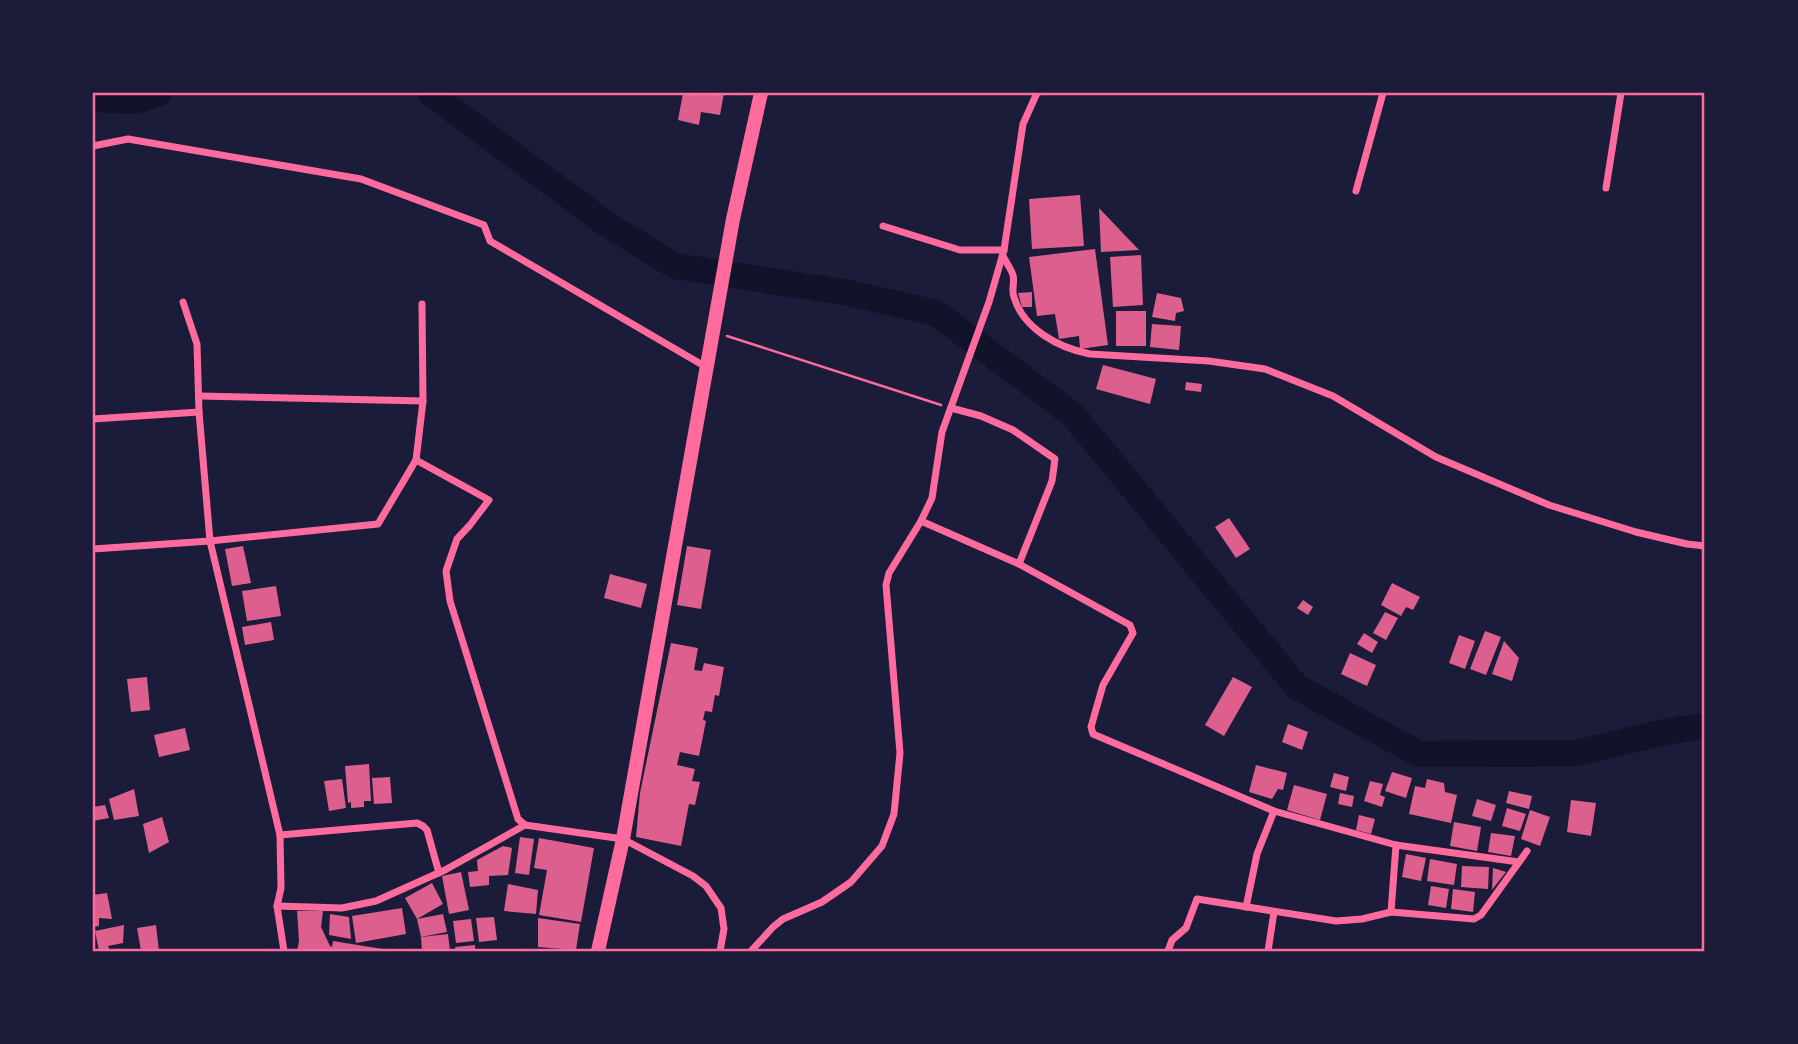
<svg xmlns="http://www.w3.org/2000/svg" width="1798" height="1044" viewBox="0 0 1798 1044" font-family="Inter,sans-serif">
<rect width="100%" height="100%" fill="#1b1b3a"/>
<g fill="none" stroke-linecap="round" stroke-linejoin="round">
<g stroke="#12122b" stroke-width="26">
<path d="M 430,93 L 608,225 L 675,266 L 849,293 L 936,313 L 1073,415 L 1297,687 L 1419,754 L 1577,753 L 1669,731 L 1705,726"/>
<path d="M 93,99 L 136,101 L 159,93"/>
</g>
</g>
<g fill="#dd5f8e">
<path d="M 683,93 L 724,93 L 720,115 L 701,112 L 699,125 L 678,120 Z"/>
<path d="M 1080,195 L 1084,246 L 1032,249 L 1029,199 Z"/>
<path d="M 1099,208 L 1139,250 L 1101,252 Z"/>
<path d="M 1095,249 L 1108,345 L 1080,349 L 1079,336 L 1059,339 L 1055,314 L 1037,316 L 1029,257 Z"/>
<path d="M 1141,255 L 1143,305 L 1113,307 L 1110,257 Z"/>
<path d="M 1032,292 L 1032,307 L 1022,307 L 1018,293 Z"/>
<path d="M 1157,293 L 1181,298 L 1184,311 L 1176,313 L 1175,321 L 1152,317 Z"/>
<rect x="1116" y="311" width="30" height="35"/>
<path d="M 1152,324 L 1181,326 L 1179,350 L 1150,347 Z"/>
<path d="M 1103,365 L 1156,379 L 1150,404 L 1096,389 Z"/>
<path d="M 1186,382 L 1202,384 L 1201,392 L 1185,390 Z"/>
<path d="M 1229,518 L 1250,549 L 1236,558 L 1215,527 Z"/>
<path d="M 243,546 L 251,583 L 232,586 L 225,549 Z"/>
<path d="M 687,546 L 711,550 L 701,609 L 677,605 Z"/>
<path d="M 610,574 L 647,584 L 641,608 L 604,598 Z"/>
<path d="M 1392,583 L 1420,597 L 1413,610 L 1406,607 L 1401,616 L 1381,605 Z"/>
<path d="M 276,586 L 281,616 L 247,621 L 242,591 Z"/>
<path d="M 1303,600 L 1313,607 L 1308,615 L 1297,608 Z"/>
<path d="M 1385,612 L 1398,618 L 1386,640 L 1373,633 Z"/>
<path d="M 271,622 L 274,640 L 245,645 L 242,627 Z"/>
<path d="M 1485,631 L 1501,637 L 1486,675 L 1470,669 Z"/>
<path d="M 1364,633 L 1378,642 L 1372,653 L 1357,644 Z"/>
<path d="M 1459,635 L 1475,641 L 1465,669 L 1449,663 Z"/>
<path d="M 1504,641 L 1519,658 L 1512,681 L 1492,674 Z"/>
<path d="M 671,643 L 698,648 L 694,670 L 702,671 L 704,663 L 724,667 L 719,696 L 715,695 L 712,712 L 705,711 L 703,720 L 706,721 L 699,756 L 680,752 L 677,765 L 695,769 L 692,781 L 700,782 L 695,805 L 689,804 L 681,846 L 636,837 L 640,793 Z"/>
<path d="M 1350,653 L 1376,665 L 1367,686 L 1341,674 Z"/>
<path d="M 147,677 L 150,710 L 131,712 L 127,679 Z"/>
<path d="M 1233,677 L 1252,687 L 1224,736 L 1205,725 Z"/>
<path d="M 1288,724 L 1308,732 L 1302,750 L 1282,742 Z"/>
<path d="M 185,728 L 190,750 L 159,757 L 154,735 Z"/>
<path d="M 369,764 L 371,801 L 364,801 L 364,807 L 351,808 L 351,802 L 348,803 L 345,766 Z"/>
<path d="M 1256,765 L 1287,773 L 1283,790 L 1278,789 L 1272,799 L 1249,792 Z"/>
<path d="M 1392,772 L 1412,778 L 1406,798 L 1385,791 Z"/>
<path d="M 1334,773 L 1349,777 L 1346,791 L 1330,787 Z"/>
<path d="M 390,777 L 392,803 L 374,804 L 372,778 Z"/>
<path d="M 342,779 L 346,808 L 329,811 L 324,781 Z"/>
<path d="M 1427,779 L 1444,783 L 1445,792 L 1457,795 L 1451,823 L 1409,814 L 1415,786 L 1425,788 Z"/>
<path d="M 1370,781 L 1383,784 L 1380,795 L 1385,797 L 1382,807 L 1364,801 Z"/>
<path d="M 1294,785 L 1327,794 L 1320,820 L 1287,810 Z"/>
<path d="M 134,789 L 139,816 L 114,820 L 109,799 Z"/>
<path d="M 1509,791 L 1532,796 L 1529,809 L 1506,803 Z"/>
<path d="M 1340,793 L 1354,796 L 1352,807 L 1338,804 Z"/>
<path d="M 1477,799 L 1496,805 L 1491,821 L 1472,816 Z"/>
<path d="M 1571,800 L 1596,803 L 1591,836 L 1567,832 Z"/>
<path d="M 105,805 L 109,818 L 93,821 L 93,807 Z"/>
<path d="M 1507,808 L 1526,814 L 1520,831 L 1502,826 Z"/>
<path d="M 1530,810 L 1550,817 L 1540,846 L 1521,839 Z"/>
<path d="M 1359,815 L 1375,819 L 1371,834 L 1356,830 Z"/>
<path d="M 162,817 L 169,842 L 149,853 L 143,824 Z"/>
<path d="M 1454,822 L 1481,827 L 1477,851 L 1450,846 Z"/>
<path d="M 1491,833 L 1515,836 L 1511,856 L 1488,852 Z"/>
<path d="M 520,837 L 534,839 L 529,875 L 515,873 Z"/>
<path d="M 539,838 L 594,848 L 581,922 L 539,915 L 547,870 L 534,868 Z"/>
<path d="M 503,846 L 512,848 L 508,875 L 489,876 L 489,885 L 470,887 L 468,872 L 478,871 L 477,860 Z"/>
<path d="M 1406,854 L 1426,858 L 1421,881 L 1402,877 Z"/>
<path d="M 1430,859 L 1457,864 L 1454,885 L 1427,881 Z"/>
<path d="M 1462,866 L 1489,867 L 1488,889 L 1461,887 Z"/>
<path d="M 1493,868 L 1506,872 L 1492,890 Z"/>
<path d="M 461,872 L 469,910 L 449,914 L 442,876 Z"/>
<path d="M 432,883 L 443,904 L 417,919 L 405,898 Z"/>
<path d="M 508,884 L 538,890 L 536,914 L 504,911 Z"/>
<path d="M 1431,886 L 1449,889 L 1446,908 L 1428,905 Z"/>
<path d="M 1453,889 L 1475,892 L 1473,912 L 1451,909 Z"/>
<path d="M 107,893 L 112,919 L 99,918 L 99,926 L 93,927 L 93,895 Z"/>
<path d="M 402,908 L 406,934 L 356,943 L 352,916 Z"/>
<path d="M 297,911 L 323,911 L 321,927 L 330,946 L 332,947 L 333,941 L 389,950 L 389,951 L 297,951 L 299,941 Z"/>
<path d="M 330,914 L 349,917 L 351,939 L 329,935 Z"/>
<path d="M 443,914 L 447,932 L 421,937 L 417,919 Z"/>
<path d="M 494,917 L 497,940 L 479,942 L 476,918 Z"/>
<path d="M 538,918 L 580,924 L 576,950 L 538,947 Z"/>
<path d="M 471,919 L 474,941 L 456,943 L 453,921 Z"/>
<path d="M 124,925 L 123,943 L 108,946 L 110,951 L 99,951 L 95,931 Z"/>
<path d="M 156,925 L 159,951 L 141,951 L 137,928 Z"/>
<path d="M 448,934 L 450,951 L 422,951 L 421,937 Z"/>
<path d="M 475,945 L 475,951 L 456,951 L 455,947 Z"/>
</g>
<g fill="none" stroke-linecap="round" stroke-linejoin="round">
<path stroke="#ff6b9d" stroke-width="2.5" d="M 727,336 L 941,405"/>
<g stroke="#ff6b9d" stroke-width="7">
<path d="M 93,146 L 128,139 L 361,179 L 484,225 L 490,241 L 706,367"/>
<path d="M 1606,188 L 1621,93"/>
<path d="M 1356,191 L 1383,93"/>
<path d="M 883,226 L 960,250 L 1004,250"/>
<path d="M 1003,256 C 1006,262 1011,269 1013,275 C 1015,283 1011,290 1014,297 C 1023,329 1059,348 1090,354 L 1209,361 L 1265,369 L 1333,396 L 1436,457 L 1549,505 L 1636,532 L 1687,544 L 1705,546"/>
<path d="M 183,302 L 197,344 L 199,412 L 210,541 L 378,524 L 416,460 L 423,401 L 422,304"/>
<path d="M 199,396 L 423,401"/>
<path d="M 951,408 L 981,416 L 1013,430 L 1055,459 L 1052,481 L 1019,564 L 1130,625 L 1133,633 L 1103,685 L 1091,727 L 1093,734 L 1274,811 L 1396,845 L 1519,862"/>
<path d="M 93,419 L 199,412"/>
<path d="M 416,460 L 489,500 L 470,525 L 457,539 L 446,571 L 450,601 L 518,819 L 525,825"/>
<path d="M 921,521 L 1019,564"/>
<path d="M 93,549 L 210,541 L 280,835 L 281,888 L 277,906 L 284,951"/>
<path d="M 280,835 L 417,823 L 423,826 L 427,830 L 439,873"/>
<path d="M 277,906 L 342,908 L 376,901 L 445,870 L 525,825 L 623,839 L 693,876 L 706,886 L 721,908 L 724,929 L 720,951"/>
<path d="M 1246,907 L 1257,854 L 1274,811"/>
<path d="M 1391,912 L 1396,845"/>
<path d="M 751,951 L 773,927 L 783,919 L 822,902 L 851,882 L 882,846 L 894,814 L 900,753 L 886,585 L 889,573 L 921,521 L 932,498 L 942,432 L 989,302 L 1004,250 L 1023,124 L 1037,93"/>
<path d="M 1168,951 L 1172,940 L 1186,928 L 1197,899 L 1336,921 L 1362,919 L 1391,912 L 1474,919 L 1481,915 L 1527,851"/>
<path d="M 1268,951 L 1274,912"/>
</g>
<path stroke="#ff6b9d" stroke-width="14" d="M 598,951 L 623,839 L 733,219 L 761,93"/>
</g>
<rect width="1798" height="1044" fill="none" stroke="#1b1b3a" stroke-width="189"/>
<rect x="94" y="94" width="1609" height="856" fill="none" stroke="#ff6b9d" stroke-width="2.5"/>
</svg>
